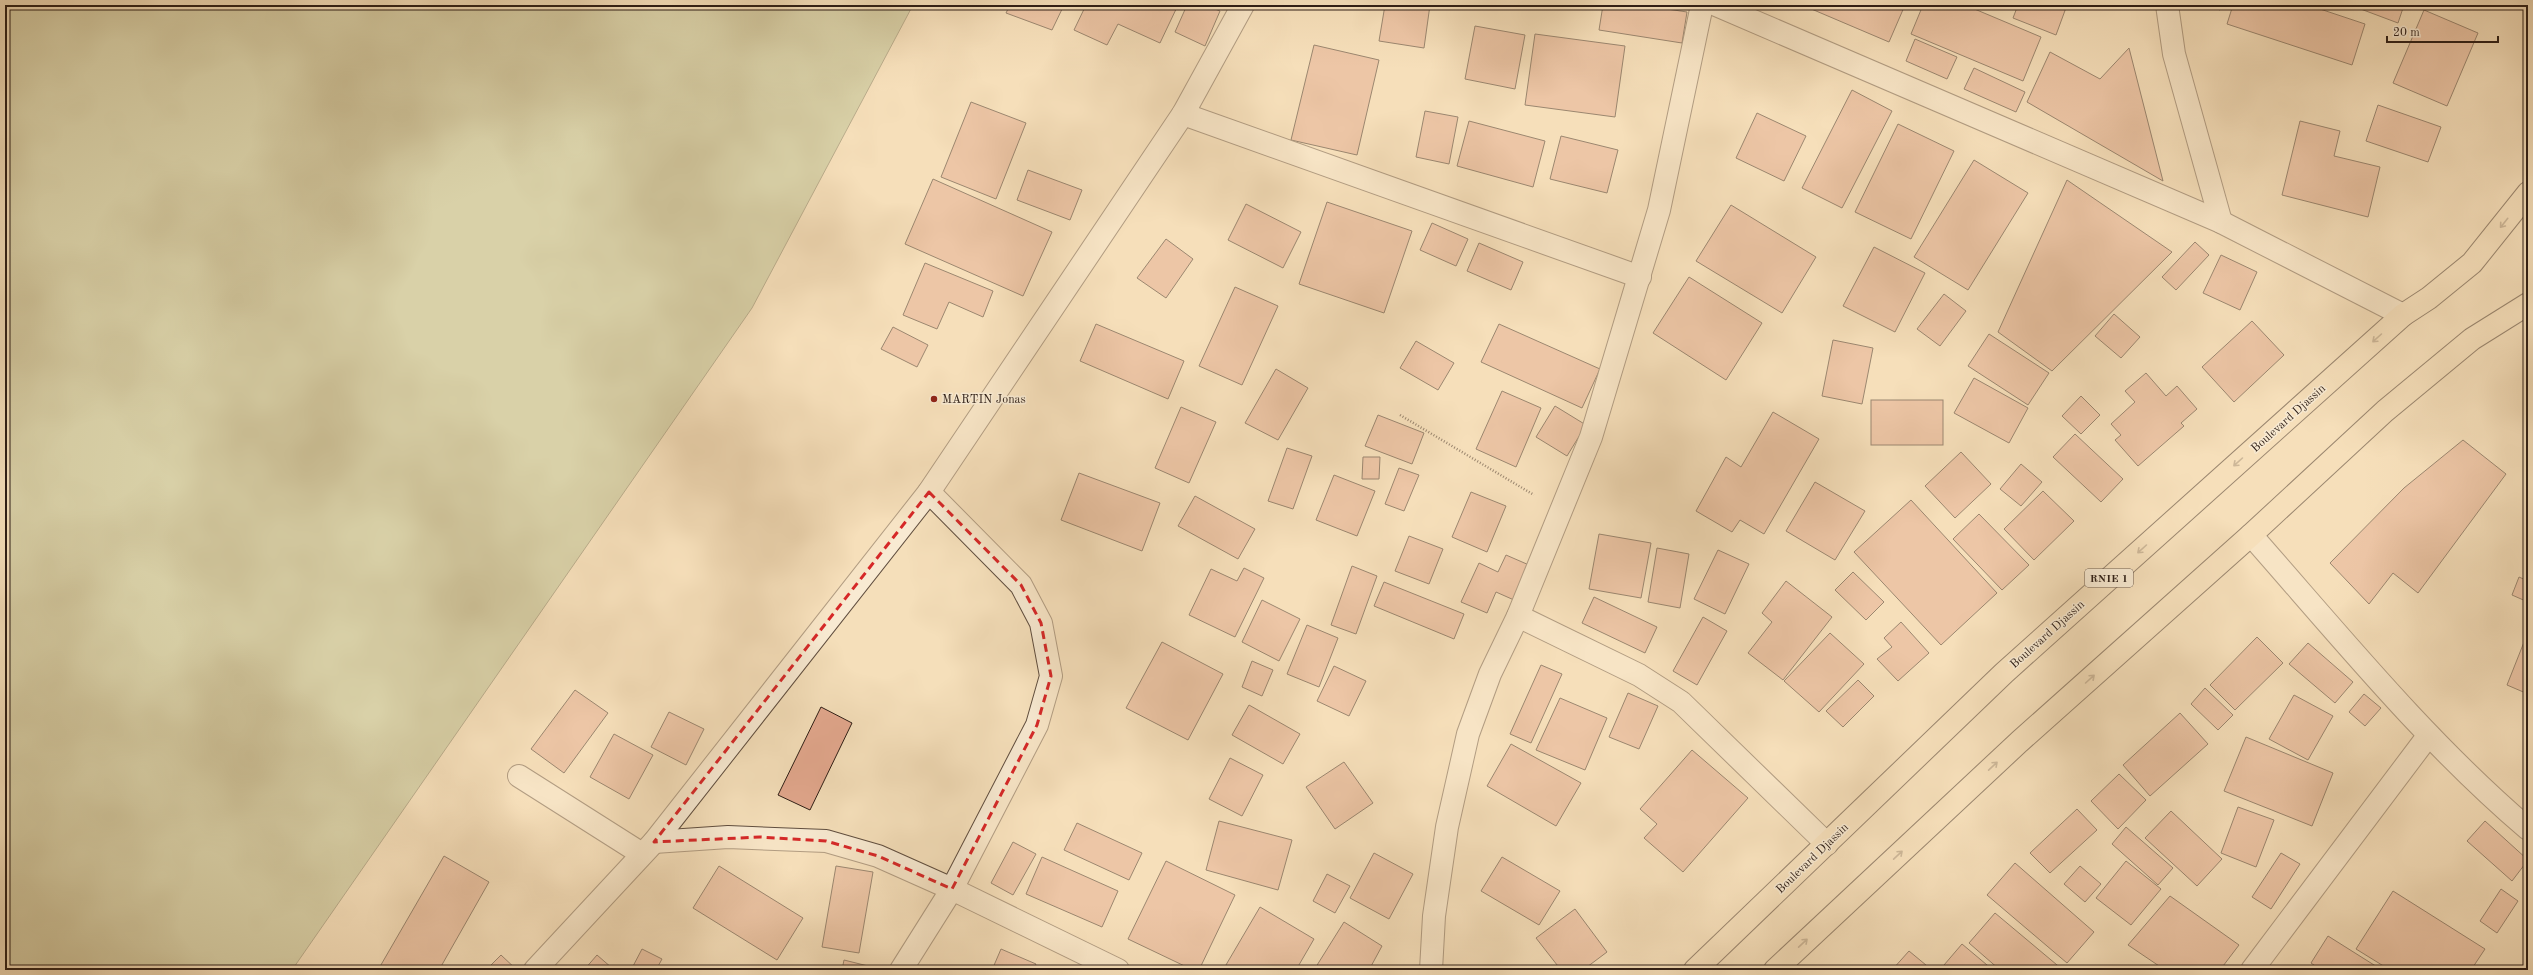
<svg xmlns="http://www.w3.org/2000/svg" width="2533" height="975" viewBox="0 0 2533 975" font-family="'Old Standard TT',serif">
<rect width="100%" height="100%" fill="#f5dfba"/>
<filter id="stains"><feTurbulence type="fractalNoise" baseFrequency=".005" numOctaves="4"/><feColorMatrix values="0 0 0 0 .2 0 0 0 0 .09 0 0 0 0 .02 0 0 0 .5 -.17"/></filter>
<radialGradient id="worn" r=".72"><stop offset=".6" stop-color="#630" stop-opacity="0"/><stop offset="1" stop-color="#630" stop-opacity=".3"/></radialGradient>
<path fill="#b7c293" stroke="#727054" d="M 5,5 L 913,5 L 752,308 L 292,970 L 5,970 Z"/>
<g fill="#e3a88e" stroke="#2e1e16">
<path d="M 1010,5 L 1064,5 L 1052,30 L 1006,13 Z"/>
<path d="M 1086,5 L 1178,5 L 1160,43 L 1118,24 L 1107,45 L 1074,30 Z"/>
<path d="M 1187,5 L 1205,5 L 1220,11 L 1205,46 L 1175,32 Z"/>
<path d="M 1385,5 L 1430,5 L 1424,48 L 1379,41 Z"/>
<path d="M 1603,5 L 1641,5 L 1687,12 L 1682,43 L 1599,30 Z"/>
<path d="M 1802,5 L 1905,5 L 1889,42 Z"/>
<path d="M 1923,5 L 1965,5 L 2041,37 L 2023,81 L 1911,34 Z"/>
<path d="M 2018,5 L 2067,5 L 2056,35 L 2013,18 Z"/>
<path d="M 2206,5 L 2222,5 L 2220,10 Z"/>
<path d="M 2233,5 L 2308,5 L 2365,24 L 2352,65 L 2227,24 Z"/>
<path d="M 2350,5 L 2404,5 L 2398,23 Z"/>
<path d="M 2424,10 L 2478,33 L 2447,106 L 2393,83 Z"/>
<path d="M 1475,26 L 1525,35 L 1515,89 L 1465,79 Z"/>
<path d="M 1535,34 L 1625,46 L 1615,117 L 1525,105 Z"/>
<path d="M 1915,39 L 1957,57 L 1947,79 L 1906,61 Z"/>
<path d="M 1314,45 L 1379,60 L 1357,155 L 1291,140 Z"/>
<path d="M 2129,48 L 2163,181 L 2027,102 L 2050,52 L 2100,79 Z"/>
<path d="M 1974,68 L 2025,92 L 2016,112 L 1964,89 Z"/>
<path d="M 1852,90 L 1892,111 L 1842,208 L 1802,188 Z"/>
<path d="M 971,102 L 1026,123 L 996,199 L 941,177 Z"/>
<path d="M 2378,105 L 2441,127 L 2428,162 L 2366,141 Z"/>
<path d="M 1425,111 L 1458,117 L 1449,164 L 1416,157 Z"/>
<path d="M 1757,113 L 1806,136 L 1784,181 L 1736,158 Z"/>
<path d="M 1469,121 L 1545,141 L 1533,187 L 1457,166 Z"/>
<path d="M 2300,121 L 2340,131 L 2334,156 L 2380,167 L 2368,217 L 2282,195 Z"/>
<path d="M 1898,124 L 1954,151 L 1911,239 L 1855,212 Z"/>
<path d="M 1561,136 L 1618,150 L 1607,193 L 1550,179 Z"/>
<path d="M 1974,160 L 2028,193 L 1968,290 L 1914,257 Z"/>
<path d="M 1028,170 L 1082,190 L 1070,220 L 1017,200 Z"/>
<path d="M 933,179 L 1052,232 L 1023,296 L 905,244 Z"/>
<path d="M 2067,180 L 2172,252 L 2052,371 L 1998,332 Z"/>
<path d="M 1327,202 L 1412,231 L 1384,313 L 1299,284 Z"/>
<path d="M 1246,204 L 1301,232 L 1283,268 L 1228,240 Z"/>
<path d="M 1731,205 L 1816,257 L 1782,313 L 1696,261 Z"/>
<path d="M 1432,223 L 1468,239 L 1456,266 L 1420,250 Z"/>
<path d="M 1166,239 L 1193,259 L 1166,298 L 1137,278 Z"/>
<path d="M 2195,242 L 2209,255 L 2176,290 L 2162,277 Z"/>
<path d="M 1479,243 L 1523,262 L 1511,290 L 1467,271 Z"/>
<path d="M 1874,247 L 1925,273 L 1895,332 L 1843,306 Z"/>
<path d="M 2221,255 L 2257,272 L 2240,310 L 2203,293 Z"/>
<path d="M 925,263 L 993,291 L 983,317 L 949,302 L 937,329 L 903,315 Z"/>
<path d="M 1689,277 L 1762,323 L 1726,380 L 1653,333 Z"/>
<path d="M 1235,287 L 1278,306 L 1242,385 L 1199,366 Z"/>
<path d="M 1944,294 L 1966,311 L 1940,346 L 1917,329 Z"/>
<path d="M 2114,314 L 2140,337 L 2121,358 L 2095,336 Z"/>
<path d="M 2252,321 L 2284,355 L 2234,402 L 2202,367 Z"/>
<path d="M 1096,324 L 1184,361 L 1168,399 L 1080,361 Z"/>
<path d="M 1499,324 L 1600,369 L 1582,408 L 1481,362 Z"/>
<path d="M 893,327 L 928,345 L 917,367 L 881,349 Z"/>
<path d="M 1989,334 L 2049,373 L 2028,405 L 1968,366 Z"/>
<path d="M 1833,340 L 1873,348 L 1862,404 L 1822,396 Z"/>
<path d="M 1416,341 L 1454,363 L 1438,390 L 1400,368 Z"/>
<path d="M 1276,369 L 1308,388 L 1278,440 L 1245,423 Z"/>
<path d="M 2146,373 L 2166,396 L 2177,386 L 2197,409 L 2181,423 L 2184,426 L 2138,466 L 2115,440 L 2121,435 L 2111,424 L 2135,402 L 2125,391 Z"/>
<path d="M 1974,378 L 2028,408 L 2009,443 L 1954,413 Z"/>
<path d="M 1502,391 L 1541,408 L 1516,467 L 1476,449 Z"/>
<path d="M 2081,396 L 2100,415 L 2081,434 L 2062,416 Z"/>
<rect x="1871" y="400" width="72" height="45"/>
<path d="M 1555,406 L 1586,425 L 1567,456 L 1536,437 Z"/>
<path d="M 1181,407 L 1216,422 L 1189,483 L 1155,468 Z"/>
<path d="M 1773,412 L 1819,439 L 1764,534 L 1740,520 L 1732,532 L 1696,511 L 1726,457 L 1741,467 Z"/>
<path d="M 1378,415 L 1424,433 L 1412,464 L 1365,446 Z"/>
<path d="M 2075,434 L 2123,479 L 2101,502 L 2053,457 Z"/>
<path d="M 2463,440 L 2506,474 L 2418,593 L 2393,573 L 2369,604 L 2330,563 L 2404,488 Z"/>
<path d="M 1287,448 L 1312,456 L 1293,509 L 1268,501 Z"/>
<path d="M 1961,452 L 1991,484 L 1955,518 L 1925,486 Z"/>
<path d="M 1363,457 L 1380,457 L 1379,479 L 1362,479 Z"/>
<path d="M 2021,464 L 2042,482 L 2021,506 L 2000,489 Z"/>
<path d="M 1399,468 L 1419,475 L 1404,511 L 1385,504 Z"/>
<path d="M 1079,473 L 1160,503 L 1142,551 L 1061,520 Z"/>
<path d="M 1334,475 L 1375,491 L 1357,536 L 1316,520 Z"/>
<path d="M 1815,482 L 1865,511 L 1835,560 L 1786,531 Z"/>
<path d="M 2043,491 L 2074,521 L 2034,560 L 2004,529 Z"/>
<path d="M 1471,492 L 1506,506 L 1487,552 L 1452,537 Z"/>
<path d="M 1195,496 L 1255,529 L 1238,559 L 1178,526 Z"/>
<path d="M 1911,500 L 1997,593 L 1941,645 L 1854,552 Z"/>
<path d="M 1979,514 L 2029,565 L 2002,590 L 1953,539 Z"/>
<path d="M 1599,534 L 1651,543 L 1641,598 L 1589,589 Z"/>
<path d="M 1409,536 L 1443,549 L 1429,584 L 1395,571 Z"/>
<path d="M 1657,548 L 1689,554 L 1680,608 L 1648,602 Z"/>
<path d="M 1718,550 L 1749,564 L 1725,614 L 1694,599 Z"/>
<path d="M 1506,555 L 1529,565 L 1514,600 L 1496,592 L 1487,613 L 1461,602 L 1479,563 L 1498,572 Z"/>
<path d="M 1352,566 L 1377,576 L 1356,634 L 1331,625 Z"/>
<path d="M 1244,568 L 1264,578 L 1235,637 L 1189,615 L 1211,569 L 1237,581 Z"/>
<path d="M 1853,572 L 1884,602 L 1866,620 L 1835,590 Z"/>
<path d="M 2519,577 L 2528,581 L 2528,602 L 2512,595 Z"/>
<path d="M 1786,581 L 1832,617 L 1783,680 L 1748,653 L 1772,622 L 1762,613 Z"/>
<path d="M 1384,582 L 1464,614 L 1454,639 L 1374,606 Z"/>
<path d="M 1594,597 L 1657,627 L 1645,653 L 1582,623 Z"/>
<path d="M 1262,600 L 1300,619 L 1279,661 L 1242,642 Z"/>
<path d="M 1703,617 L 1727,631 L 1697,685 L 1673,671 Z"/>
<path d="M 1901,622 L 1929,653 L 1898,681 L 1877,659 L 1892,647 L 1884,638 Z"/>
<path d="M 1307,625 L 1338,638 L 1319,687 L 1287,674 Z"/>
<path d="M 2528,632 L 2528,694 L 2507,685 Z"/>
<path d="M 1830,633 L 1864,664 L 1819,712 L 1784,681 Z"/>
<path d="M 2257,637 L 2283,663 L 2235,710 L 2210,685 Z"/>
<path d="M 1162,642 L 1223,674 L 1188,740 L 1126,708 Z"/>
<path d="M 2308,643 L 2353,682 L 2335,703 L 2289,664 Z"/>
<path d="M 1252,661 L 1273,670 L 1262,696 L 1242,687 Z"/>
<path d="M 1541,665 L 1562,674 L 1531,743 L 1510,734 Z"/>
<path d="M 1334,666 L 1366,681 L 1349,716 L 1317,701 Z"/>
<path d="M 1858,680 L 1874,696 L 1843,727 L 1826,711 Z"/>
<path d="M 2205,688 L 2233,715 L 2218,730 L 2191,704 Z"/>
<path d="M 575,690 L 608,713 L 564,773 L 531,749 Z"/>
<path d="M 1628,693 L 1658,706 L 1639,749 L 1609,737 Z"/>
<path d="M 2364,694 L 2381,708 L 2365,726 L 2349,712 Z"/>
<path d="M 2294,695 L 2333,716 L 2308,760 L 2269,739 Z"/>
<path d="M 1560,698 L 1607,718 L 1585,770 L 1536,750 Z"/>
<path d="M 1249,705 L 1300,734 L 1283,764 L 1232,735 Z"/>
<path d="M 821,707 L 852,723 L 810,810 L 778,795 Z"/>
<path d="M 669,712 L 704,729 L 686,765 L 651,747 Z"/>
<path d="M 2180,713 L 2208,744 L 2150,796 L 2123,765 Z"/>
<path d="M 614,734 L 653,755 L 629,799 L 590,777 Z"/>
<path d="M 2246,737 L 2333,773 L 2312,826 L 2224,791 Z"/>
<path d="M 1511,744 L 1581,783 L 1556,826 L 1487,786 Z"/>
<path d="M 1692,750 L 1748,798 L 1683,872 L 1644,838 L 1657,824 L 1640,809 Z"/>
<path d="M 1230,758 L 1263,775 L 1242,816 L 1209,799 Z"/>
<path d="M 1344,762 L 1373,803 L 1335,829 L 1306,787 Z"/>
<path d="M 2119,774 L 2146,800 L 2118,829 L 2091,801 Z"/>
<path d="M 2238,807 L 2274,820 L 2256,867 L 2221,853 Z"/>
<path d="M 2077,809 L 2097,830 L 2050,873 L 2030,853 Z"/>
<path d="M 2171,811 L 2222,859 L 2197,886 L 2145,838 Z"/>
<path d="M 1219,821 L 1292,840 L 1278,890 L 1206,870 Z"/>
<path d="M 2485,821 L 2528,860 L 2512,881 L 2467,841 Z"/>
<path d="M 1077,823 L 1142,853 L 1129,880 L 1064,850 Z"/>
<path d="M 2126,827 L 2173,868 L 2158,885 L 2112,844 Z"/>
<path d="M 1013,842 L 1036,854 L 1013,895 L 991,883 Z"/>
<path d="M 1374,853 L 1413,874 L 1389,919 L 1350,898 Z"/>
<path d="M 2281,853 L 2300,864 L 2271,909 L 2252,897 Z"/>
<path d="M 444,856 L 489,882 L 439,970 L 378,970 Z"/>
<path d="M 1042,857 L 1118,891 L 1102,927 L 1026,894 Z"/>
<path d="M 1502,857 L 1560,891 L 1539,925 L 1481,891 Z"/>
<path d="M 1166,861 L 1235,895 L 1199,970 L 1193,970 L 1128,939 Z"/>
<path d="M 2126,861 L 2161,889 L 2131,925 L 2096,898 Z"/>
<path d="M 2015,863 L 2094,932 L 2067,963 L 1987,895 Z"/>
<path d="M 719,866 L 803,918 L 777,960 L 693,908 Z"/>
<path d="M 836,866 L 873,872 L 859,953 L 822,947 Z"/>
<path d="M 2080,866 L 2101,884 L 2085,902 L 2064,884 Z"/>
<path d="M 1327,874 L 1350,886 L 1335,913 L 1313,901 Z"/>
<path d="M 2501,889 L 2518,901 L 2497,933 L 2480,921 Z"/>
<path d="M 2393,891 L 2485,949 L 2471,970 L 2390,970 L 2356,949 Z"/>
<path d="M 2170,896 L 2239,945 L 2220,970 L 2165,970 L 2128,945 Z"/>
<path d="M 1260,907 L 1314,939 L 1296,970 L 1223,970 Z"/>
<path d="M 1575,909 L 1607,952 L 1583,970 L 1561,970 L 1536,938 Z"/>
<path d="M 1995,913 L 2063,970 L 2000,970 L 1969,943 Z"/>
<path d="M 1344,922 L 1382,946 L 1369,970 L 1314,970 Z"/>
<path d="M 2328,936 L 2382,970 L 2321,970 L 2311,963 Z"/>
<path d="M 1962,944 L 1993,970 L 1949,970 L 1944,965 Z"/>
<path d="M 642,949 L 662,959 L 656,970 L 631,970 Z"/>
<path d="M 1001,949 L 1036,964 L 1033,970 L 992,970 Z"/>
<path d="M 1909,951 L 1932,970 L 1892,970 Z"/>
<path d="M 501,955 L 517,970 L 486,970 Z"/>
<path d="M 597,955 L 612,968 L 610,970 L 584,970 Z"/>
<path d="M 844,960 L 876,968 L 875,970 L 842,970 Z"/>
</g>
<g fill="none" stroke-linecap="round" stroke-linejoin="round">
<g stroke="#604e3f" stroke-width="24">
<g id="minor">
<path d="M 1716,5 L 2221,222 L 2403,315"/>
<path d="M 2167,5 L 2174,54 L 2221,222"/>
<path d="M 1183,114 L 1640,277"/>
<path d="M 2251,535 C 2340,636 2425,741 2528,829"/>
<path d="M 1518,616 L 1639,675 L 1681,702 L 1827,844"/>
<path d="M 519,776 L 642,854"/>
<path d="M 654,842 L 728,837 L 826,841 L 878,856 L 952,889 L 1118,970"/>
<path d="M 535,970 L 654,842 L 929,492 L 1183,114 L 1243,5"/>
<path d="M 901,970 L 952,889 L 1037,725 L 1051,676 L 1041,623 L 1021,585 L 929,492"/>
<path d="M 1431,970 L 1434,916 L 1447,827 L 1468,734 L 1490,674 L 1518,616 L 1591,437 L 1659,210 L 1702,5"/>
<path d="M 2252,970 L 2428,736"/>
</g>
</g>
<g stroke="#2e1e16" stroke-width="24">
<g id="trunk">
<path d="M 1695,970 L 2004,673 L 2403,315 L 2429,298 L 2472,263 L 2528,193"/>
<path d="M 1775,970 L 2019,742 L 2251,535 L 2385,411 L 2472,339 L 2528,304"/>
</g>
</g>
<path stroke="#2e1e16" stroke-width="2.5" stroke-dasharray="1 2" stroke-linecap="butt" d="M 1400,415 L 1534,495"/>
<use href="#minor" stroke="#f8ead2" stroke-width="22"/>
<use href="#trunk" stroke="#f5dfba" stroke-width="22"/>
</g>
<defs><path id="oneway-shaft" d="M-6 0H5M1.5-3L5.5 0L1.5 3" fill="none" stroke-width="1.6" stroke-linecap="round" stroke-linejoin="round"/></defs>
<g stroke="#9b8870">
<use href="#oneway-shaft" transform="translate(2504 223) rotate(129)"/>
<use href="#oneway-shaft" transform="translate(2377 338) rotate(138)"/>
<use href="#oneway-shaft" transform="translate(2238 462) rotate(138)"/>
<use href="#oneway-shaft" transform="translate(2142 549) rotate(138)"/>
<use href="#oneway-shaft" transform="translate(2090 679) rotate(-42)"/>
<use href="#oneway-shaft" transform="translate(1993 766) rotate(-43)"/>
<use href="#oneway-shaft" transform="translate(1898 855) rotate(-43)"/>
<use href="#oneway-shaft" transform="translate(1803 943) rotate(-43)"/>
</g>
<path d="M0 0H2533V975H0ZM 929,492 L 1021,585 L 1041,623 L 1051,676 L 1037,725 L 952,889 L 878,856 L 826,841 L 760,837 L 654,842 Z" fill="#f5dfba" fill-opacity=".55" fill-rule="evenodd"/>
<path fill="none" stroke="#d62828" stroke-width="3" stroke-dasharray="8 5" stroke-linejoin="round" d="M 929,492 L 1021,585 L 1041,623 L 1051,676 L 1037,725 L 952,889 L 878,856 L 826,841 L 760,837 L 654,842 Z"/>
<circle fill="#8f2418" stroke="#f8ead2" stroke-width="1.5" cx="934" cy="399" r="4"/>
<g text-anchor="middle" stroke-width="3" stroke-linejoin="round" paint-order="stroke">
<rect fill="#f8ead2" stroke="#6b5b4e" stroke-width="1" x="2085" y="569" width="48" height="18" rx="3"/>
<g font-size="11" font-weight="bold" fill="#2e1e16">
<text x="2109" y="582">RNIE 1</text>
</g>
<g font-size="12" fill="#2e1e16" stroke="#f8ead2" text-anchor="start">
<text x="942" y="403">MARTIN Jonas</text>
</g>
<g font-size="12" fill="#2e1e16" stroke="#f8ead2">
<text transform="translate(2288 418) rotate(-42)" y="4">Boulevard Djassin</text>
<text transform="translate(2047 634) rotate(-42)" y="4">Boulevard Djassin</text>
<text transform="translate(1812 858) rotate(-44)" y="4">Boulevard Djassin</text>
</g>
</g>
<rect width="2533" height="975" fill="none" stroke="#f5dfba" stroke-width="20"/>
<rect x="6" y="6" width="2521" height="963" fill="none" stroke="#2e1e16" stroke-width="2"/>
<rect x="10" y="10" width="2513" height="955" fill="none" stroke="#2e1e16"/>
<path d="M2387 36v6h111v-6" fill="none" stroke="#2e1e16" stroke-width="2"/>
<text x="2393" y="36" font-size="12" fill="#2e1e16" stroke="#f8ead2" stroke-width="3" paint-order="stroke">20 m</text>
<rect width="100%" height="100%" filter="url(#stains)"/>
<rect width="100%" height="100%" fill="url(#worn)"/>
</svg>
